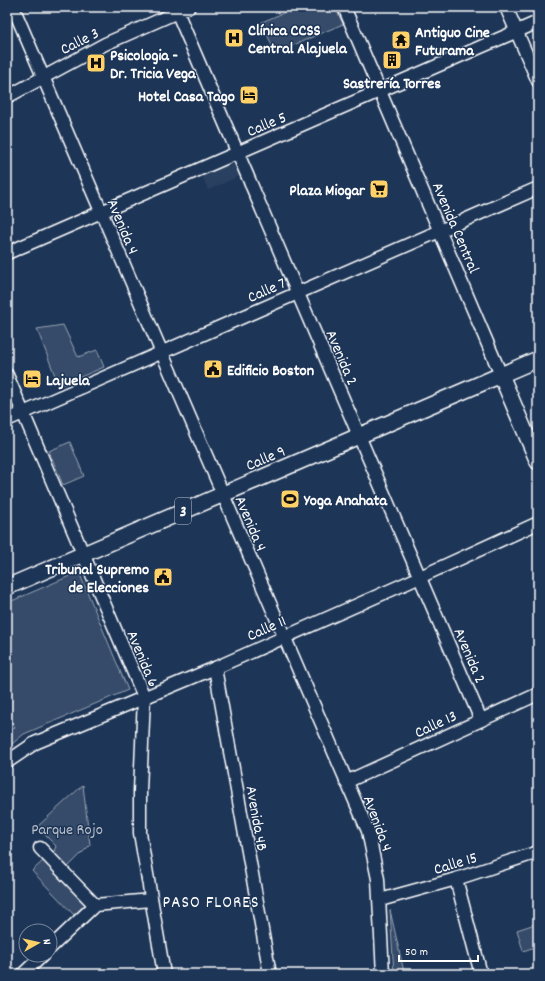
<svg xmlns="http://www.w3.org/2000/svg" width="545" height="981" viewBox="0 0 545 981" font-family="Dekko,sans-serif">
<rect width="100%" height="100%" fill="#1d3557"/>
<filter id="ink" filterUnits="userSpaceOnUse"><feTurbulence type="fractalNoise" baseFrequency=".025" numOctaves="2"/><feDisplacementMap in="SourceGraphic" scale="8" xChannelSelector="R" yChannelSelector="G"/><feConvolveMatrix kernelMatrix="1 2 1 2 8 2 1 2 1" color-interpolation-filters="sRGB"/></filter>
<g filter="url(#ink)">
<path fill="#2a4161" d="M 233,164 L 240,176 L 208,190 L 202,175 L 226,165 L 227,167 Z"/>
<g fill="#364b69" stroke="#9aa5b4">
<path d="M 297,7 L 335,7 L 343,24 L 275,53 L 262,22 Z"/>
<path d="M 63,325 L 78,357 L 97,350 L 104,367 L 59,386 L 37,329 Z"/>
<path d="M 70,442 L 84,476 L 63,485 L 49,451 Z"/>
<path d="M 79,572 L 128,690 L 24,734 L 7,748 L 7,734 L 15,727 L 7,716 L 7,603 Z"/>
<path d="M 83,785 L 90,845 L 67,868 L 53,854 L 56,846 L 37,827 Z"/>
<path d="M 44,860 L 87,905 L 75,916 L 32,871 Z"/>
<path d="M 390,910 L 404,972 L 394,974 Z"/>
<path d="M 538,923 L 538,946 L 523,951 L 517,930 Z"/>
</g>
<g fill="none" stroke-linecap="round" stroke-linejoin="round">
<g stroke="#fff" stroke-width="15">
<g id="minor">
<path d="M 13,7 L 368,831 L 378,879 L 383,974"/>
<path d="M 175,7 L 481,720"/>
<path d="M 344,7 L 501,375"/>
<path d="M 506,7 L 538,81"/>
<path d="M 7,97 L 105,44 L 189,7"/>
<path d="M 7,253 L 538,22"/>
<path d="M 7,375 L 144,697 L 140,791 L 140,833 L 164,974"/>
<path d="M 7,420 L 538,188"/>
<path d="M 215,668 L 270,974"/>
<path d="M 7,762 L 35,743 L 215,668 L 409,582 L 538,523"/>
<path d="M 346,782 L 538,694"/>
<path d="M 40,848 L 95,905"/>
<path d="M 456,879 L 481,974"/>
<path d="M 380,900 L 456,879 L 538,852"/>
<path d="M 50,948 L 95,905 L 151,900"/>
<path d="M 23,974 L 43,955"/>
</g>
</g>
<g stroke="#fff" stroke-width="18">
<g id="major">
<path d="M 501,375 L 538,462"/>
<path d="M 7,587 L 538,359"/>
</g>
</g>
<use href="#minor" stroke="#1d3557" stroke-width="12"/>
<use href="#major" stroke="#1d3557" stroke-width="15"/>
</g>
</g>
<defs>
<g id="hospital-square" transform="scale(1)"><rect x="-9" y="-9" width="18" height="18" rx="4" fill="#ffd166" stroke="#1d3557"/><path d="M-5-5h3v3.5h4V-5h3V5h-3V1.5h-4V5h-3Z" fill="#111"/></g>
<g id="temple-square" transform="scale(1)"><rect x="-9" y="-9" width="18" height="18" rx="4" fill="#ffd166" stroke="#1d3557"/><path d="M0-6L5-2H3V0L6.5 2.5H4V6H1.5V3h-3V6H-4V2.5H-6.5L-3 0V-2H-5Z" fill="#111"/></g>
<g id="building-square" transform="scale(1)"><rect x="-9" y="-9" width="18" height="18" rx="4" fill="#ffd166" stroke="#1d3557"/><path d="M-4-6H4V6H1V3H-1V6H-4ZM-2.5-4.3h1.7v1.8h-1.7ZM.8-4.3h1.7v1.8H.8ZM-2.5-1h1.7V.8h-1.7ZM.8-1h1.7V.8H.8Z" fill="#111"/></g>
<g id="hotel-square" transform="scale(1)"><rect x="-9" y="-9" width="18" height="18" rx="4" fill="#ffd166" stroke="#1d3557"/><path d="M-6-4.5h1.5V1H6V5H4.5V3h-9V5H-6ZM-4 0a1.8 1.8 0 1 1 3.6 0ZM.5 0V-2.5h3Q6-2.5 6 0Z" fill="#111"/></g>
<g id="supermarket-square" transform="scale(1)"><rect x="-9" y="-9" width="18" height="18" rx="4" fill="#ffd166" stroke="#1d3557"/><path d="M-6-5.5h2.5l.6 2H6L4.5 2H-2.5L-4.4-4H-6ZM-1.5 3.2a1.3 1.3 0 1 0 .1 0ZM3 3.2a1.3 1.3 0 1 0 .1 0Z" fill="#111"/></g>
<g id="civic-square" transform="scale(1)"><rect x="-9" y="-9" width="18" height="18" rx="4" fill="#ffd166" stroke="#1d3557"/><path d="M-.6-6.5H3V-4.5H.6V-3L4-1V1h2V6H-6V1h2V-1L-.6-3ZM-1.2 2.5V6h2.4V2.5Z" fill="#111"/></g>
<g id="stadium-square" transform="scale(1)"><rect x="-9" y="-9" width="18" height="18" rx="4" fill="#ffd166" stroke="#1d3557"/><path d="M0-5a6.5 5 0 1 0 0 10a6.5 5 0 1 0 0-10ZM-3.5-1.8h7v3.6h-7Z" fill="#111"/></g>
</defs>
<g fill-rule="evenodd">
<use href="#hospital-square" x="234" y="38"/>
<use href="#temple-square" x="401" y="40"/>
<use href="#building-square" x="392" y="60"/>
<use href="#hospital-square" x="96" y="63"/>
<use href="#hotel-square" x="249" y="95"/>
<use href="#supermarket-square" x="379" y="189"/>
<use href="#civic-square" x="213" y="369"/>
<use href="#hotel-square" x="32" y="379"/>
<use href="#stadium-square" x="290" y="499"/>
<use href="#civic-square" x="163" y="577"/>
</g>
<g text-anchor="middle" stroke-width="3" stroke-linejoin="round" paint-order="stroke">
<rect fill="#1d3557" stroke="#bbc2cd" stroke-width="1" x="175" y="498" width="16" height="26" rx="3"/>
<g font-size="15" font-weight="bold" fill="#fff">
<text x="183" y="516">3</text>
</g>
<g font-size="16" font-weight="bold" fill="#fff" stroke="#1d3557" text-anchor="start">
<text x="248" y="35">Clínica CCSS<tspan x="248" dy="18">Central Alajuela</tspan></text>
<text x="415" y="37">Antiguo Cine<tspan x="415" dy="18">Futurama</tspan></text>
<text x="110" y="60">Psicologia -<tspan x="110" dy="18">Dr. Tricia Vega</tspan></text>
<text x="392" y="88" text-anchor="middle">Sastrería Torres</text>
<text x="235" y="101" text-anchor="end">Hotel Casa Tago</text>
<text x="365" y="195" text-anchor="end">Plaza Miogar</text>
<text x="227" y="375">Edificio Boston</text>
<text x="46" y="385">Lajuela</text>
<text x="304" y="505">Yoga Anahata</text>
<text x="149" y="574" text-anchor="end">Tribunal Supremo<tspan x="149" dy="18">de Elecciones</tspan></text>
</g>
<g font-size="16" fill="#fff" stroke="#1d3557">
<text transform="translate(79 40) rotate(-27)" y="6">Calle 3</text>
<text transform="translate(266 123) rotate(-23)" y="6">Calle 5</text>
<text transform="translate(124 226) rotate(67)" y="6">Avenida 4</text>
<text transform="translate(457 227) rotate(67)" y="6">Avenida Central</text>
<text transform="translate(266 289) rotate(-24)" y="6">Calle 7</text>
<text transform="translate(343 357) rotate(67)" y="6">Avenida 2</text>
<text transform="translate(265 457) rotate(-23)" y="6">Calle 9</text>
<text transform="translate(252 523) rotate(67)" y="6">Avenida 4</text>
<text transform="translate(266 627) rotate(-24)" y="6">Calle 11</text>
<text transform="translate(471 655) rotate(67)" y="6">Avenida 2</text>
<text transform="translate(144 658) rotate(67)" y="6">Avenida 6</text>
<text transform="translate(435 723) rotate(-25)" y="6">Calle 13</text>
<text transform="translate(258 818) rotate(80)" y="6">Avenida 4B</text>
<text transform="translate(379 823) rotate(70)" y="6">Avenida 4</text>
<text transform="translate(455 862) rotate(-17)" y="6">Calle 15</text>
</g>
<g font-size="16" fill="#b9c0ca" stroke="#1d3557">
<text x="67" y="834">Parque Rojo</text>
</g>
<g font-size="17" letter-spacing="1" fill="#fff" stroke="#1d3557">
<text x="211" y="907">PASO FLORES</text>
</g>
</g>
<rect width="545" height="981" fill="none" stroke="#1d3557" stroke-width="24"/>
<rect x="12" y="12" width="521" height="957" fill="none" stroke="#fff" stroke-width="1.5" filter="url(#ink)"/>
<g transform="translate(38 943) rotate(82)"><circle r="19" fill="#1d3557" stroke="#77869a"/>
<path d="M0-3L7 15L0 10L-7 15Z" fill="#ffd166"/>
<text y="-6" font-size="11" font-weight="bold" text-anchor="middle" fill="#ffffff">N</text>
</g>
<path d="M399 955v6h79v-6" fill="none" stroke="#ffffff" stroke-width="2"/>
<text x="405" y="955" font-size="12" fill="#ffffff" stroke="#1d3557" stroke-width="3" paint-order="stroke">50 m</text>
</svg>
